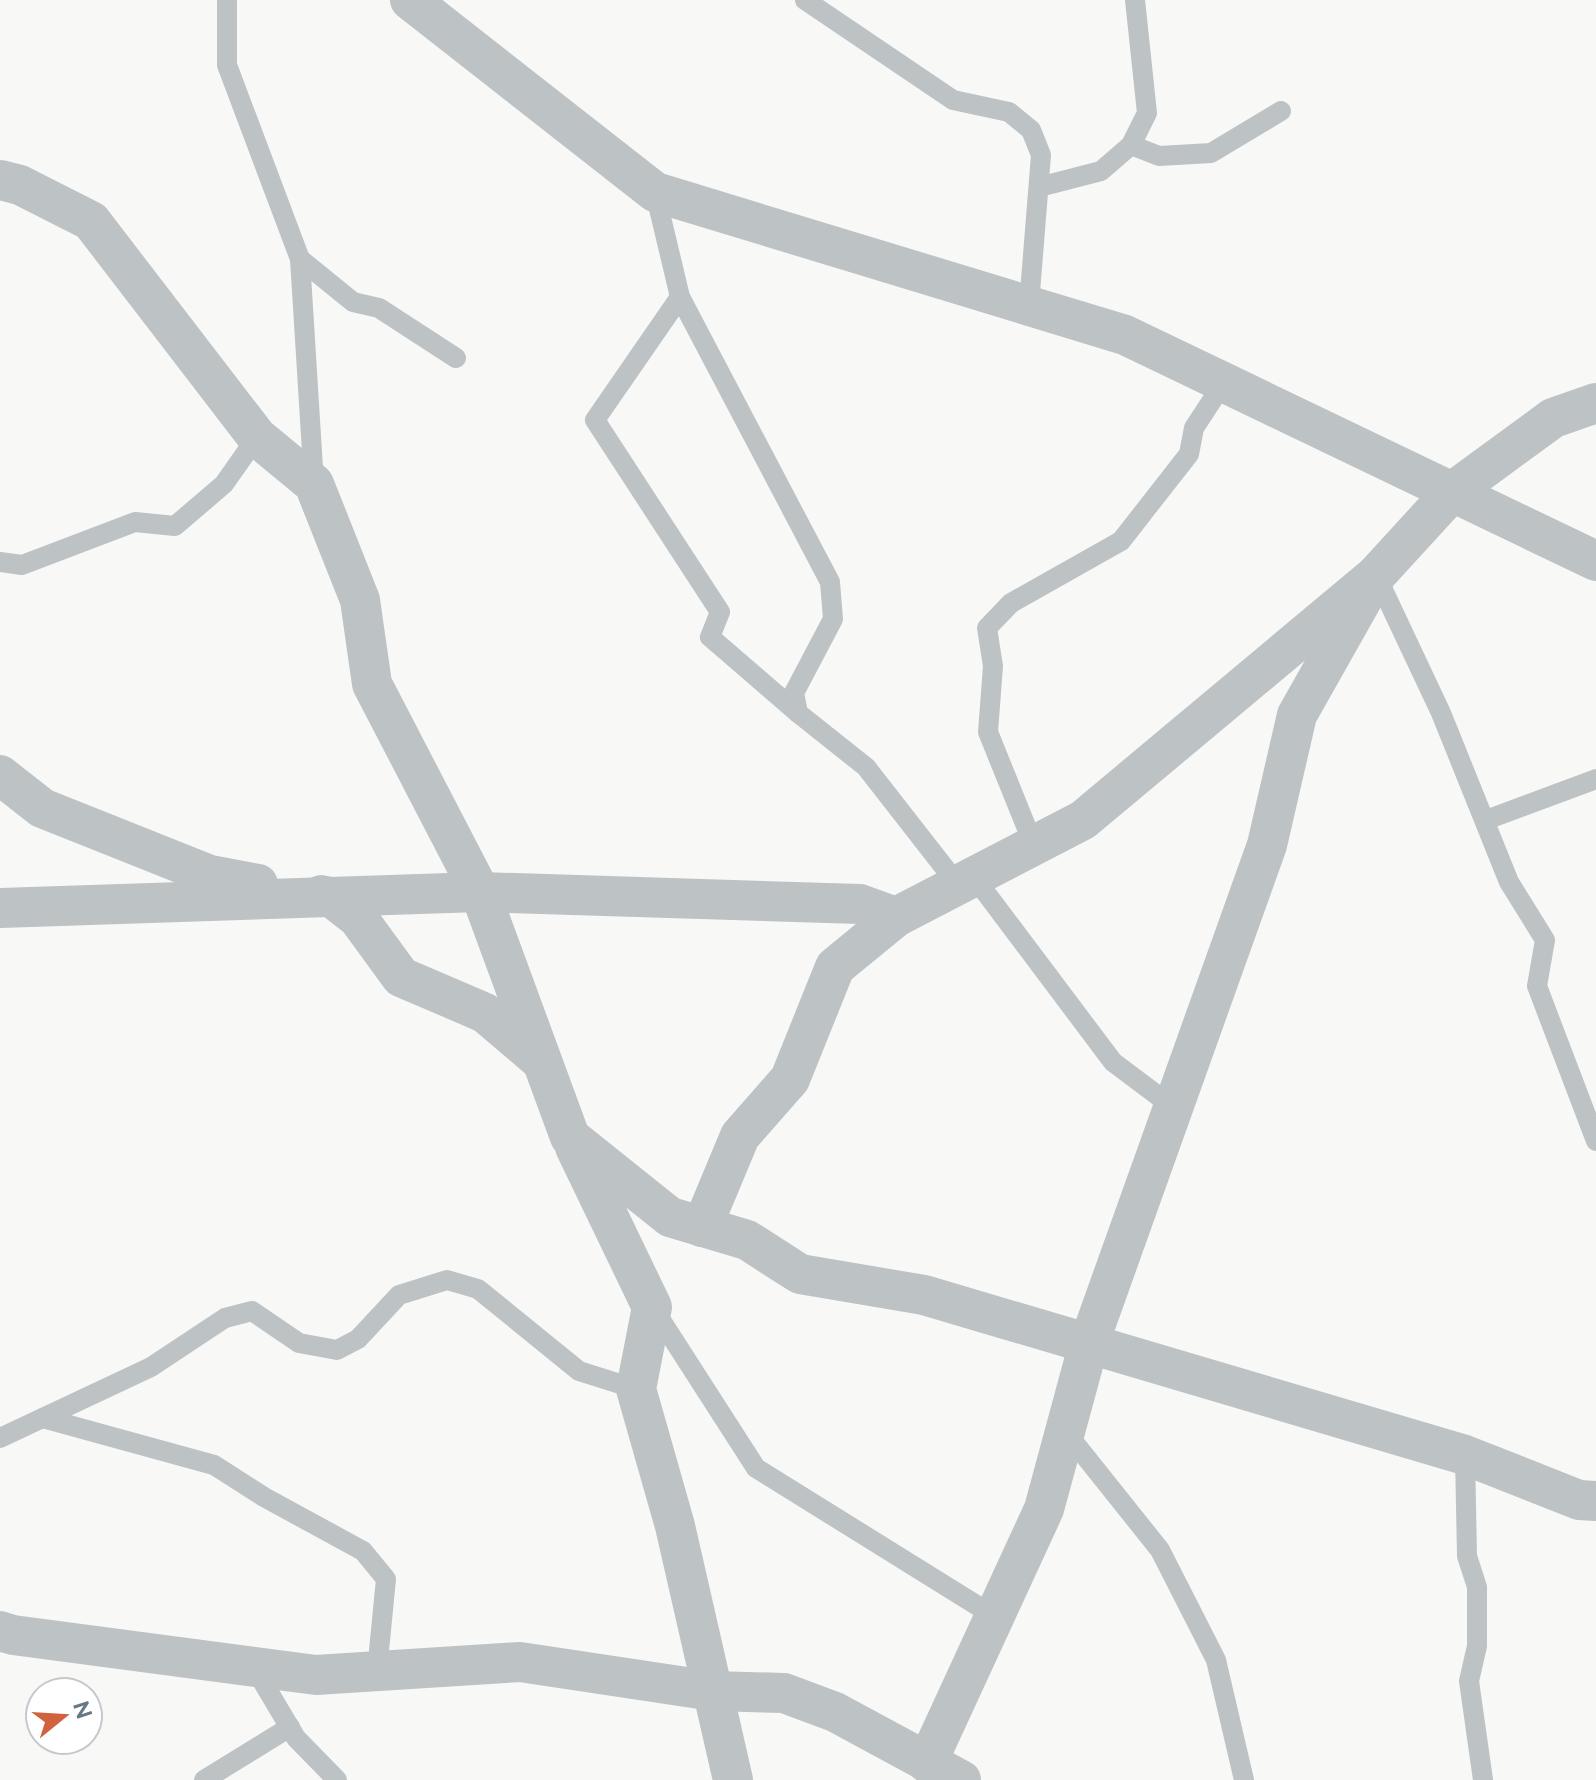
<svg xmlns="http://www.w3.org/2000/svg" width="1596" height="1780" viewBox="0 0 1596 1780" font-family="Raleway,sans-serif">
<rect width="100%" height="100%" fill="#f8f8f6"/>
<g fill="none" stroke-linecap="round" stroke-linejoin="round">
<g stroke="#bdc2c5" stroke-width="20">
<path d="M 227,0 L 227,65 L 300,259 L 314,484"/>
<path d="M 805,0 L 953,100 L 1009,112 L 1031,130 L 1041,155 L 1029,305"/>
<path d="M 1131,145 L 1159,156 L 1211,153 L 1281,111"/>
<path d="M 1039,187 L 1101,171 L 1131,145 L 1147,113 L 1135,0"/>
<path d="M 655,192 L 680,297 L 830,582 L 833,619 L 794,693 L 798,713 L 866,767 L 958,885"/>
<path d="M 300,259 L 353,302 L 379,308 L 456,358"/>
<path d="M 680,297 L 595,420 L 720,612 L 710,637 L 798,713"/>
<path d="M 0,562 L 22,565 L 135,522 L 175,526 L 224,484 L 257,437"/>
<path d="M 1376,575 L 1441,713 L 1509,882 L 1545,940 L 1537,986 L 1596,1141"/>
<path d="M 1486,820 L 1596,779"/>
<path d="M 1034,846 L 988,732 L 993,666 L 987,628 L 1011,603 L 1121,541 L 1189,454 L 1194,428 L 1224,382"/>
<path d="M 974,877 L 1113,1062 L 1173,1107"/>
<path d="M 655,1311 L 756,1468 L 994,1616"/>
<path d="M 43,1418 L 214,1465 L 264,1497 L 363,1551 L 386,1579 L 377,1671"/>
<path d="M 1065,1431 L 1160,1550 L 1216,1660 L 1244,1780"/>
<path d="M 0,1438 L 151,1367 L 225,1318 L 252,1311 L 299,1343 L 337,1350 L 358,1339 L 399,1295 L 447,1280 L 478,1289 L 579,1371 L 636,1389"/>
<path d="M 1465,1455 L 1467,1556 L 1477,1587 L 1477,1646 L 1469,1681 L 1483,1780"/>
<path d="M 254,1667 L 296,1738 L 337,1780"/>
<path d="M 204,1780 L 290,1727"/>
</g>
<g stroke="#bdc2c5" stroke-width="40">
<path d="M 410,0 L 655,192 L 1125,335 L 1596,561"/>
<path d="M 0,180 L 20,185 L 91,221 L 257,437 L 314,484 L 360,600 L 372,684 L 480,892 L 570,1137 L 670,1217 L 747,1240 L 800,1274 L 924,1295 L 1465,1455 L 1579,1500 L 1596,1501"/>
<path d="M 0,775 L 42,808 L 210,875 L 258,884"/>
<path d="M 321,895 L 331,897 L 358,918 L 401,977 L 485,1013 L 539,1059"/>
<path d="M 0,908 L 480,892 L 860,904 L 896,917"/>
<path d="M 575,1147 L 652,1307 L 636,1389 L 675,1526 L 733,1780"/>
<path d="M 702,1227 L 740,1136 L 790,1079 L 835,967 L 896,917 L 1083,820 L 1376,575 L 1452,492 L 1553,418 L 1596,403"/>
<path d="M 0,1631 L 13,1635 L 316,1675 L 520,1662 L 713,1691 L 784,1693 L 835,1712 L 961,1780"/>
<path d="M 927,1763 L 1044,1509 L 1089,1343 L 1267,845 L 1297,715 L 1376,575"/>
</g>
</g>
<g transform="translate(64 1716) rotate(72)"><circle r="38" fill="#ffffff" stroke="#c3c9cd" stroke-width="2"/>
<path d="M0-6L14 30L0 20L-14 30Z" fill="#d0633e"/>
<text y="-12" font-size="22" font-weight="bold" text-anchor="middle" fill="#6a7883">N</text>
</g>
</svg>
